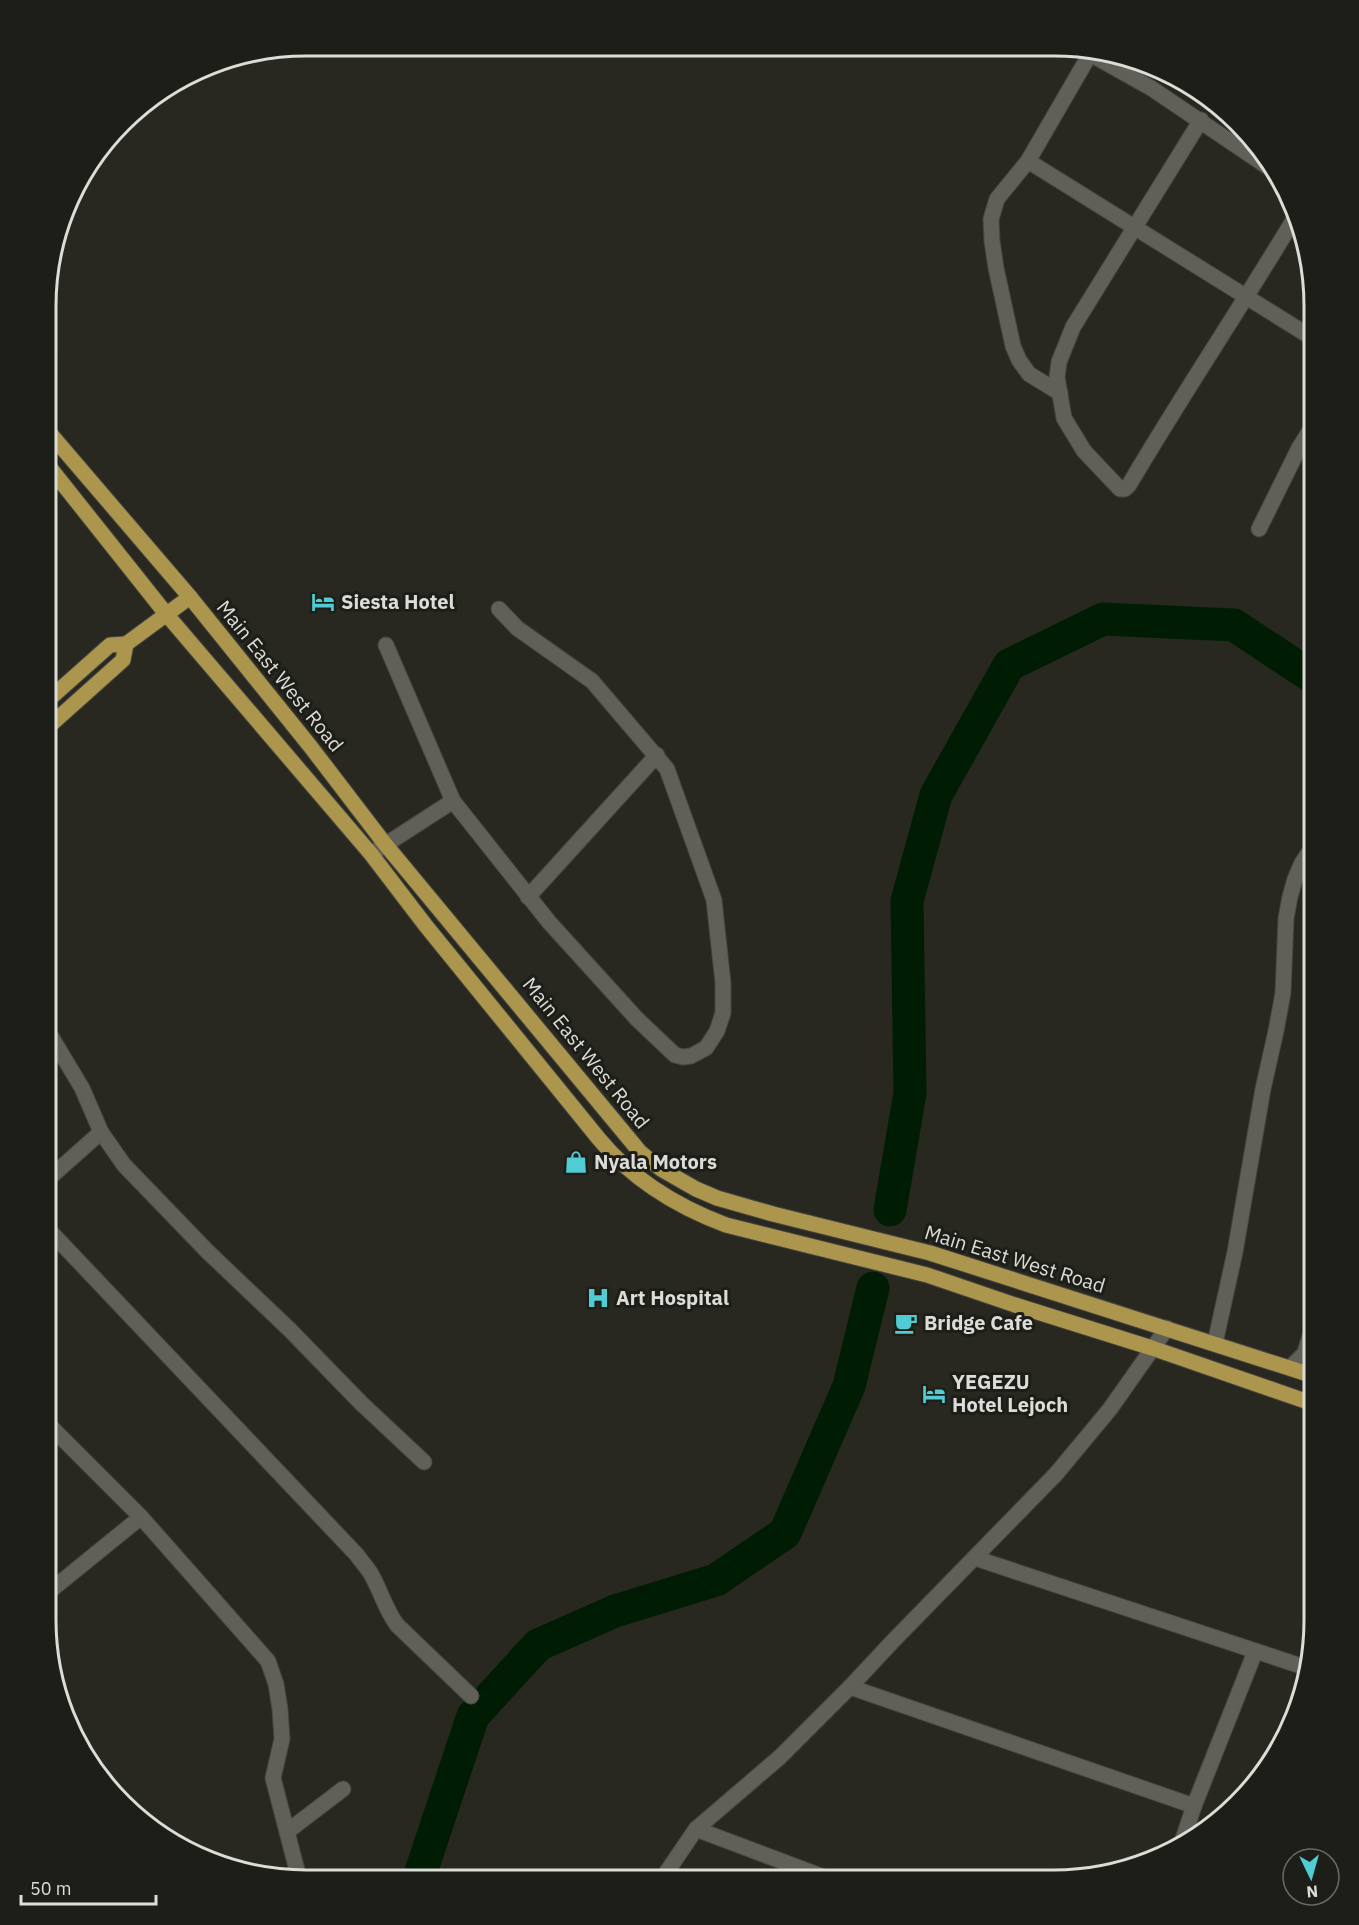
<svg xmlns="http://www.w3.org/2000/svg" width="1359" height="1925" viewBox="0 0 1359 1925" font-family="'IBM Plex Sans',sans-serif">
<rect width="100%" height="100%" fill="#282821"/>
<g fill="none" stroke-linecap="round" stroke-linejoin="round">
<g stroke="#001d03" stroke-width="33">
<path d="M 890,1210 L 910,1093 L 907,901 L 936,795 L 1009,665 L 1103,619 L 1234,625 L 1314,678"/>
<path d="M 419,1878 L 473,1716 L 538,1645 L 615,1611 L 716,1580 L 785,1533 L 849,1386 L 873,1288"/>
</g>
<g stroke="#454640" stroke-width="17">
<g id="street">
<path d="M 1083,50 L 1151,88 L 1268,167"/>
<path d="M 1201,120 L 1073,327 L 1059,362 L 1057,377 L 1064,418 L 1084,451 L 1120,489 L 1125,489 L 1129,485 C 1182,395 1240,309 1294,219"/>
<path d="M 1028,161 L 1314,339"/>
<path d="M 1060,393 L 1029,374 L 1019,360 L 1013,346 L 996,268 L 992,241 L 991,219 L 997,199 L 1028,161 L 1090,54 L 1084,47"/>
<path d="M 1259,529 L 1299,448 L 1314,424"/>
<path d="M 386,645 L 453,801 L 549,922 L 637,1019 L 675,1055 L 683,1057 L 691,1056 L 706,1048 L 717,1031 L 723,1013 L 723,983 L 714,900 L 667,769 L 592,681 L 517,628 L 499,609"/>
<path d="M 371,854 L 453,801"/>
<path d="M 528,897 L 657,755"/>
<path d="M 46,1028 L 82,1088 L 101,1132 L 124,1165 L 208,1252 L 290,1330 L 361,1403 L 424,1462"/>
<path d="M 46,1181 L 101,1132"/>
<path d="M 46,1227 L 357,1555 C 361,1561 367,1567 371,1574 C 381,1591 385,1609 397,1625 L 471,1696"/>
<path d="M 1215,1343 L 1235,1252 L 1263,1089 L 1276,1031 L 1283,993 L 1286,918 L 1290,897 L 1295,879 L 1302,863 L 1314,845"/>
<path d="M 1305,1352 L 1314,1324"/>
<path d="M 1290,1368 L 1314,1344"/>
<path d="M 45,1421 L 141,1517 L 268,1661 L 276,1684 L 280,1709 L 282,1739 L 273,1778 L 299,1878"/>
<path d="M 975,1558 L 1307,1668"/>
<path d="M 45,1595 L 141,1517"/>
<path d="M 850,1687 L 1194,1806"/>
<path d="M 696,1829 L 829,1879"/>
<path d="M 288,1831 L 343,1789"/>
<path d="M 1181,1845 L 1194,1806 L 1255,1652"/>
<path d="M 662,1879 L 696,1829 L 780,1757 L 850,1687 L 893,1641 L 1056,1474 L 1110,1409 L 1167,1328"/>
</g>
</g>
<g stroke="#454640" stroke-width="17">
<g id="primary">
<path d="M 47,430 L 190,597 L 310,746 L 385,844 L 640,1152 L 661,1169 L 696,1189 L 717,1198 L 773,1214 L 930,1253 L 1314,1376"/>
<path d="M 47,464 L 167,615 L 371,854 L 426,926 L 599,1139 C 632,1179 678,1207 726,1225 L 927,1275 L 1015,1305 L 1152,1348 L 1314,1404"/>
<path d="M 126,644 L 190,597"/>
<path d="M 47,701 L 110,645 L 126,644"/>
<path d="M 47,728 L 123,660 L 126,644"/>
</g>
</g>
<use href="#street" stroke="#606059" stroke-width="15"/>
<use href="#primary" stroke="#ac954c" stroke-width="15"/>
</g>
<defs>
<g id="hotel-bare" transform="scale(1.8)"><path d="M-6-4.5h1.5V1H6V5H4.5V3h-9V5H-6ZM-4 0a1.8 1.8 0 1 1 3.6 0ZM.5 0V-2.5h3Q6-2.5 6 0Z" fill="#51ccd4" stroke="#1e1e18" stroke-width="2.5" paint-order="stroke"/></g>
<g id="shop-bare" transform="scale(1.8)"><path d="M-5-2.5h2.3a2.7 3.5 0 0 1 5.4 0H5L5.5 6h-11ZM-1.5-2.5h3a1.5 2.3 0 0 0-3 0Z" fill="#51ccd4" stroke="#1e1e18" stroke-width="2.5" paint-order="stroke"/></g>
<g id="hospital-bare" transform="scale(1.8)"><path d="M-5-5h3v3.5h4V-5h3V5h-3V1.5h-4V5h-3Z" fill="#51ccd4" stroke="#1e1e18" stroke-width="2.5" paint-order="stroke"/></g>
<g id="cafe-bare" transform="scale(1.8)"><path d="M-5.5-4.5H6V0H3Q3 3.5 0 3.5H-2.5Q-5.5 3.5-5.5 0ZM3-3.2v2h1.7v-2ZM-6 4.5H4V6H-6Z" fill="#51ccd4" stroke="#1e1e18" stroke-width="2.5" paint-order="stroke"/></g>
</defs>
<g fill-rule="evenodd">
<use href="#hotel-bare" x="323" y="602"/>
<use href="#shop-bare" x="576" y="1162"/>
<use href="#hospital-bare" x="598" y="1298"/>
<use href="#cafe-bare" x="906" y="1323"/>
<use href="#hotel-bare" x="934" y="1394"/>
</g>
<g text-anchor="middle" stroke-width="6" stroke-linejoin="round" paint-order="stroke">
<g font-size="20" font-weight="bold" fill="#dcddd8" stroke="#1e1e18" text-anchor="start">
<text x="341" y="609">Siesta Hotel</text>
<text x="594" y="1169">Nyala Motors</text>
<text x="616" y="1305">Art Hospital</text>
<text x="924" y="1330">Bridge Cafe</text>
<text x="952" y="1389">YEGEZU<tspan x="952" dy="23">Hotel Lejoch</tspan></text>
</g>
<g font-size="20" fill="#dcddd8" stroke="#1e1e18">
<text transform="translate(280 676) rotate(51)" y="7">Main East West Road</text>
<text transform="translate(586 1053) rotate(51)" y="7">Main East West Road</text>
<text transform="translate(1015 1259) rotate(17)" y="7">Main East West Road</text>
</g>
</g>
<path d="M0 0H1359V1925H0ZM306 56H1054A250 250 0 0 1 1304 306V1620A250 250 0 0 1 1054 1870H306A250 250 0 0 1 56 1620V306A250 250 0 0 1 306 56Z" fill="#1e1e18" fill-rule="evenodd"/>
<path fill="none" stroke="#dcddd8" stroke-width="3" d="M306 56H1054A250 250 0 0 1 1304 306V1620A250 250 0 0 1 1054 1870H306A250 250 0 0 1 56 1620V306A250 250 0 0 1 306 56Z"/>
<g transform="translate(1311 1877) rotate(175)"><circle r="28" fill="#1e1e18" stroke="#6a6a65" stroke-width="1.5"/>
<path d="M0-4.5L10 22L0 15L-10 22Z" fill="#51ccd4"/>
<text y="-9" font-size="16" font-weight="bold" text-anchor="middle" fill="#dcddd8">N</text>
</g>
<path d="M21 1895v9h135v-9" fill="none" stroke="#dcddd8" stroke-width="3"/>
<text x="30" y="1895" font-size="18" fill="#dcddd8" stroke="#1e1e18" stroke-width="4.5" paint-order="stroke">50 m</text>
</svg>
